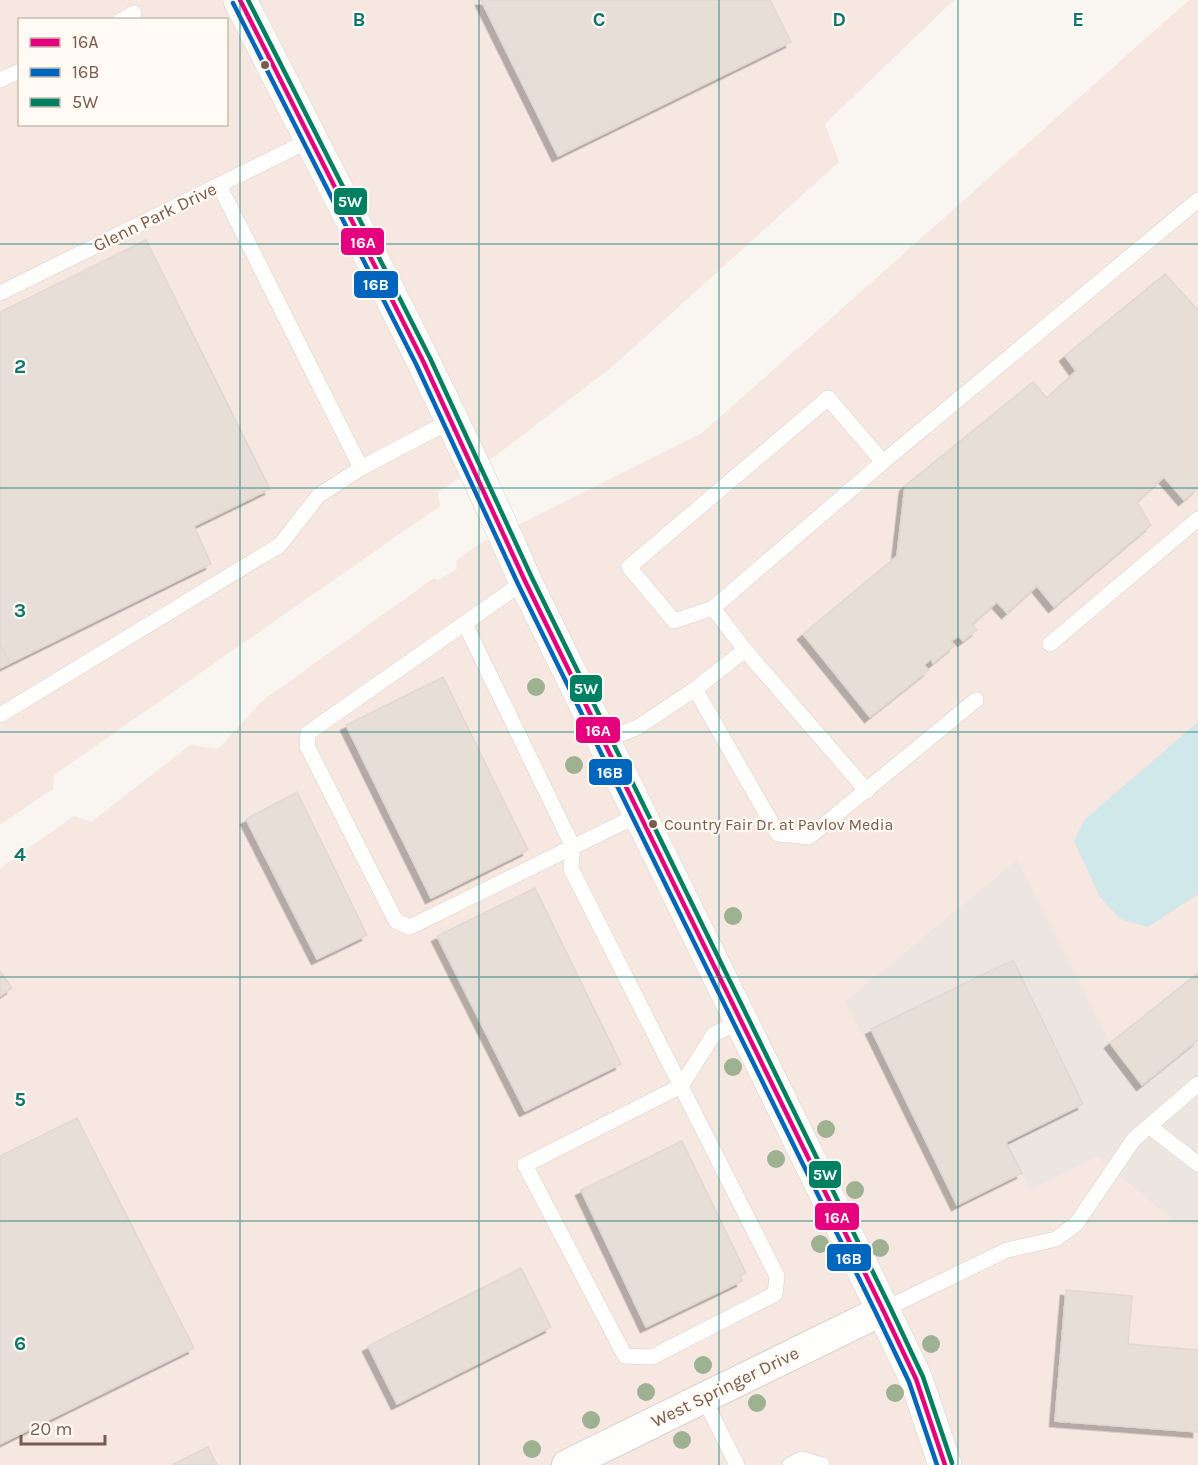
<svg xmlns="http://www.w3.org/2000/svg" width="1198" height="1465" viewBox="0 0 1198 1465" font-family="Karla,sans-serif">
<defs>
<filter id="shadow"><feDropShadow dx="-5.5" dy="5.5" stdDeviation="0" flood-color="#0004"/></filter>
</defs>
<rect width="100%" height="100%" fill="#f9f5f0"/>
<g fill="#f6e8e1" fill-rule="evenodd">
<path d="M 0,0 L 954,0 L 825,124 L 839,162 L 612,367 L 494,457 L 438,492 L 440,506 L 54,775 L 53,789 L 0,825 ZM 20,20 L 226,20 L 226,124 L 20,124 Z"/>
<path d="M 1189,0 L 1198,0 L 1198,1465 L 0,1465 L 0,868 L 74,816 L 91,822 L 190,745 L 218,749 L 262,701 L 434,578 L 438,580 L 457,569 L 456,561 L 476,546 L 702,433 Z"/>
</g>
<path fill="#ede5e0" d="M 1017,860 L 1110,1042 L 1198,973 L 1198,1224 L 1174,1221 L 1097,1157 L 1031,1190 L 1021,1174 L 957,1205 L 871,1030 L 862,1034 L 845,1002 Z"/>
<path fill="#d0e8ea" d="M 1198,722 L 1198,894 L 1148,927 L 1120,919 L 1100,897 L 1074,841 L 1084,820 Z"/>
<g fill="#e6ded7" stroke="#e2d8d2" stroke-width="1.5" filter="url(#shadow)">
<path d="M 481,0 L 770,0 L 791,42 L 558,156 Z"/>
<path d="M 146,240 L 270,489 L 194,526 L 211,564 L 0,668 L 0,312 Z"/>
<path d="M 1165,274 L 1198,310 L 1198,488 L 1184,500 L 1164,477 L 1137,502 L 1151,525 L 1054,607 L 1037,586 L 1007,613 L 997,602 L 972,624 L 977,630 L 963,641 L 959,636 L 951,641 L 954,646 L 933,663 L 931,659 L 924,665 L 929,670 L 870,717 L 803,634 L 897,556 L 905,486 L 1033,382 L 1047,398 L 1076,371 L 1065,356 Z"/>
<path d="M 0,644 L 9,663 L 0,668 Z"/>
<path d="M 443,677 L 528,850 L 431,898 L 346,725 Z"/>
<path d="M 297,792 L 367,935 L 317,959 L 246,819 Z"/>
<path d="M 535,888 L 621,1064 L 525,1111 L 437,936 Z"/>
<path d="M 1013,960 L 1083,1104 L 1006,1142 L 1022,1173 L 957,1205 L 871,1029 Z"/>
<path d="M 0,971 L 12,988 L 0,996 Z"/>
<path d="M 1198,973 L 1198,1040 L 1142,1085 L 1110,1043 Z"/>
<path d="M 77,1118 L 194,1348 L 0,1444 L 0,1156 Z"/>
<path d="M 682,1141 L 746,1273 L 740,1276 L 742,1281 L 646,1327 L 581,1190 Z"/>
<path d="M 521,1268 L 551,1327 L 397,1404 L 368,1346 Z"/>
<path d="M 1066,1290 L 1132,1296 L 1128,1344 L 1198,1350 L 1198,1432 L 1055,1421 Z"/>
<path d="M 208,1447 L 217,1465 L 172,1465 Z"/>
</g>
<g fill="none" stroke-linecap="round" stroke-linejoin="round">
<g stroke="#d7d1cb" stroke-width="16">
<g id="service">
<path d="M 121,20 L 134,13"/>
<path d="M 0,80 L 20,71"/>
<path d="M 219,185 L 361,468"/>
<path d="M 0,293 L 310,140"/>
<path d="M 525,581 L 308,733 L 307,746 L 396,921 L 410,927 L 640,814"/>
<path d="M 713,608 L 883,462"/>
<path d="M 465,624 L 573,847 L 571,869 L 777,1276 L 775,1294 L 652,1357 L 625,1356 L 525,1165 L 681,1086 L 714,1034 L 741,1021"/>
<path d="M 1050,644 L 1198,519"/>
<path d="M 745,650 L 713,608 L 674,621 L 629,567 L 828,398 L 883,462 L 1198,200"/>
<path d="M 695,689 L 745,650 L 867,791"/>
<path d="M 0,715 L 280,545 L 318,496 L 361,468 L 452,420"/>
<path d="M 603,741 L 638,727 L 695,689 L 778,834 L 809,837 L 976,700"/>
<path d="M 1149,1126 L 1198,1164"/>
<path d="M 883,1310 L 1007,1250 L 1056,1239 L 1076,1224 L 1134,1139 L 1198,1084"/>
<path d="M 703,1397 L 737,1465"/>
<path d="M 790,1465 L 802,1459 L 822,1465"/>
</g>
</g>
<g stroke="#d7d1cb" stroke-width="32">
<path id="minor" d="M 567,1465 L 883,1310"/>
</g>
<g stroke="#d7d1cb" stroke-width="34">
<path id="tertiary" d="M 240,0 C 337,193 440,383 525,581 L 883,1310 L 916,1379 L 945,1465"/>
</g>
<use href="#service" stroke="#fefefd" stroke-width="15"/>
<use href="#minor" stroke="#fefefd" stroke-width="30"/>
<use href="#tertiary" stroke="#fefefd" stroke-width="33"/>
<g stroke="#fffaf3" stroke-width="9">
<path id="bus-1" d="M 240,0 L 423,361 L 525,581 L 883,1310 L 916,1379 L 945,1465"/>
</g>
<g stroke="#fffaf3" stroke-width="9">
<path id="bus-2" d="M 233,3 L 416,364 L 518,584 L 876,1313 L 909,1382 L 937,1465"/>
</g>
<g stroke="#fffaf3" stroke-width="9">
<path id="bus-3" d="M 248,0 L 430,358 L 532,578 L 890,1307 L 923,1377 L 952,1463"/>
</g>
<use href="#bus-1" stroke="#e5007d" stroke-width="4.5"/>
<use href="#bus-2" stroke="#0065bd" stroke-width="4.5"/>
<use href="#bus-3" stroke="#008063" stroke-width="4.5"/>
</g>
<g fill="#9eb190">
<circle cx="536" cy="687" r="9"/>
<circle cx="574" cy="765" r="9"/>
<circle cx="733" cy="916" r="9"/>
<circle cx="733" cy="1067" r="9"/>
<circle cx="826" cy="1129" r="9"/>
<circle cx="776" cy="1159" r="9"/>
<circle cx="855" cy="1190" r="9"/>
<circle cx="820" cy="1244" r="9"/>
<circle cx="880" cy="1248" r="9"/>
<circle cx="931" cy="1344" r="9"/>
<circle cx="703" cy="1365" r="9"/>
<circle cx="646" cy="1392" r="9"/>
<circle cx="895" cy="1393" r="9"/>
<circle cx="757" cy="1403" r="9"/>
<circle cx="591" cy="1420" r="9"/>
<circle cx="682" cy="1440" r="9"/>
<circle cx="532" cy="1449" r="9"/>
</g>
<path fill="none" stroke="#0f766e" stroke-width="1.5" stroke-opacity="0.55" d="M 240,0 L 240,1465M 479,0 L 479,1465M 719,0 L 719,1465M 958,0 L 958,1465M 0,244 L 1198,244M 0,488 L 1198,488M 0,732 L 1198,732M 0,977 L 1198,977M 0,1221 L 1198,1221"/>
<g fill="#7a5c4d" stroke="#fffaf3" stroke-width="2">
<circle cx="265" cy="65" r="5"/>
<circle cx="653" cy="824" r="5"/>
</g>
<g text-anchor="middle" stroke-width="4.5" stroke-linejoin="round" paint-order="stroke">
<g font-size="16" fill="#7a5c4d" stroke="#fffaf3" text-anchor="start">
<text x="664" y="830">Country Fair Dr. at Pavlov Media</text>
</g>
<g font-size="18" fill="#7a5c4d" stroke="#fffaf3">
<text transform="translate(155 217) rotate(-26)" y="6">Glenn Park Drive</text>
<text transform="translate(725 1387) rotate(-26)" y="6">West Springer Drive</text>
</g>
</g>
<g font-size="20" text-anchor="middle" font-weight="bold" fill="#0f766e" stroke="#fffaf3" stroke-width="4.5" stroke-linejoin="round" paint-order="stroke">
<text x="359" y="26">B</text>
<text x="599" y="26">C</text>
<text x="839" y="26">D</text>
<text x="1078" y="26">E</text>
<text x="20" y="373">2</text>
<text x="20" y="617">3</text>
<text x="20" y="861">4</text>
<text x="20" y="1106">5</text>
<text x="20" y="1350">6</text>
</g>
<g stroke="#fffaf3" stroke-width="2">
<rect x="333" y="187" width="35" height="29" rx="6" fill="#008063"/>
<rect x="340" y="227" width="45" height="29" rx="6" fill="#e5007d"/>
<rect x="353" y="270" width="46" height="29" rx="6" fill="#0065bd"/>
<rect x="569" y="674" width="34" height="29" rx="6" fill="#008063"/>
<rect x="575" y="716" width="46" height="28" rx="6" fill="#e5007d"/>
<rect x="588" y="758" width="45" height="28" rx="6" fill="#0065bd"/>
<rect x="808" y="1160" width="34" height="29" rx="6" fill="#008063"/>
<rect x="814" y="1202" width="46" height="29" rx="6" fill="#e5007d"/>
<rect x="826" y="1243" width="46" height="29" rx="6" fill="#0065bd"/>
</g>
<g font-size="16" text-anchor="middle" font-weight="bold" fill="#fff">
<text x="350" y="207">5W</text>
<text x="363" y="248">16A</text>
<text x="376" y="290">16B</text>
<text x="586" y="694">5W</text>
<text x="598" y="736">16A</text>
<text x="610" y="778">16B</text>
<text x="825" y="1180">5W</text>
<text x="837" y="1223">16A</text>
<text x="849" y="1264">16B</text>
</g>
<rect x="18" y="18" width="210" height="108" fill="#fffaf3" stroke="#cabbb1" stroke-width="1.5"/>
<rect x="30" y="38" width="30" height="9" fill="#e5007d" stroke="#cabbb1" stroke-width="1.5"/>
<text x="72" y="48" font-size="18" fill="#7a5c4d">16A</text>
<rect x="30" y="68" width="30" height="9" fill="#0065bd" stroke="#cabbb1" stroke-width="1.5"/>
<text x="72" y="78" font-size="18" fill="#7a5c4d">16B</text>
<rect x="30" y="98" width="30" height="9" fill="#008063" stroke="#cabbb1" stroke-width="1.5"/>
<text x="72" y="108" font-size="18" fill="#7a5c4d">5W</text>
<path d="M21 1435v9h84v-9" fill="none" stroke="#7a5c4d" stroke-width="3"/>
<text x="30" y="1435" font-size="18" fill="#7a5c4d" stroke="#fffaf3" stroke-width="4.5" paint-order="stroke">20 m</text>
</svg>
